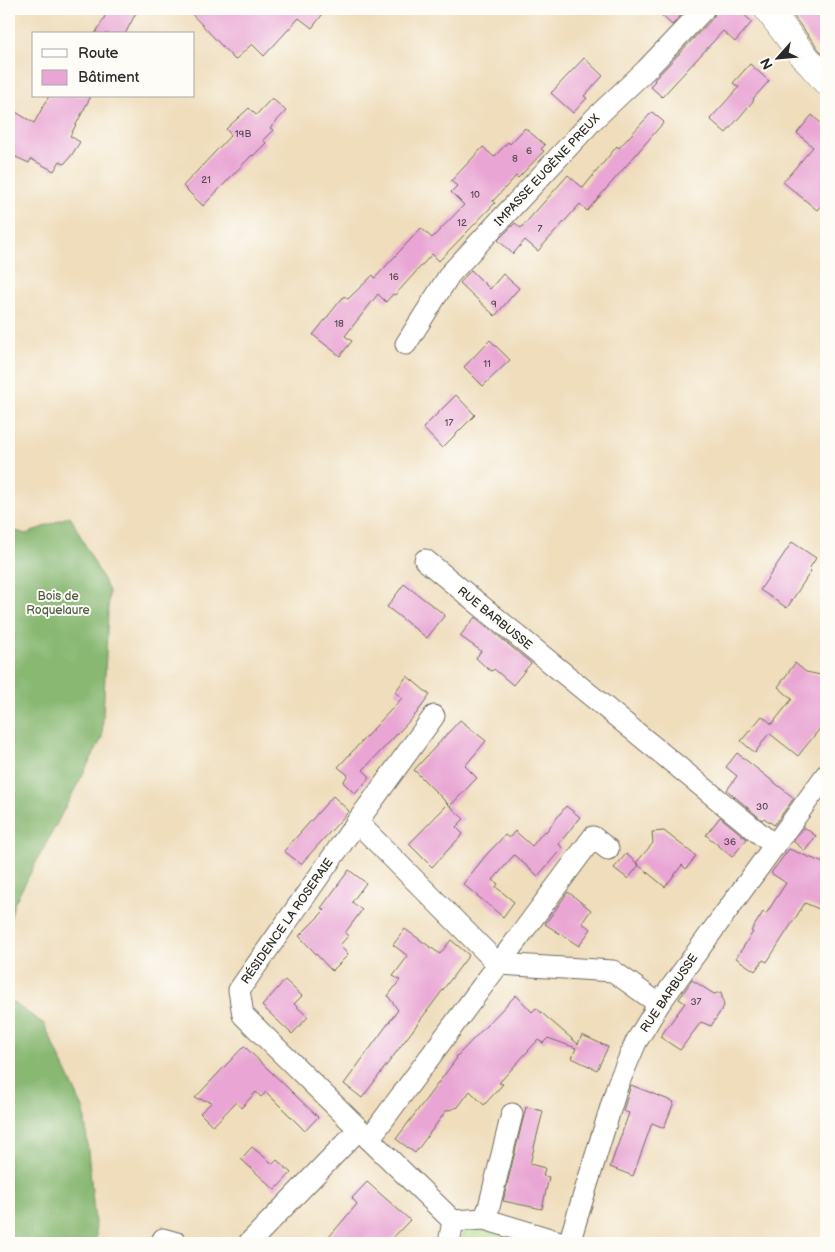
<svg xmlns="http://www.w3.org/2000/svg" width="835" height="1252" viewBox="0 0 835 1252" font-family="'Balsamiq Sans',sans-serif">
<rect width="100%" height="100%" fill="#fdfcf7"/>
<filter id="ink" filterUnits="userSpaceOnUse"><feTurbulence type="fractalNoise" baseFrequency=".02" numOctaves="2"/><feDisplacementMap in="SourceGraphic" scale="10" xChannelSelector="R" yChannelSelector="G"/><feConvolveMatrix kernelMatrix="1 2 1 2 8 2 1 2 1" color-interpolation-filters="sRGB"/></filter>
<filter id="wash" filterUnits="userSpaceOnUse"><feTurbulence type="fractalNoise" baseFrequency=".0096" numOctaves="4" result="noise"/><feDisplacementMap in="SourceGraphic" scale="20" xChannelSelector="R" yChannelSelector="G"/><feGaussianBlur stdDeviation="1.12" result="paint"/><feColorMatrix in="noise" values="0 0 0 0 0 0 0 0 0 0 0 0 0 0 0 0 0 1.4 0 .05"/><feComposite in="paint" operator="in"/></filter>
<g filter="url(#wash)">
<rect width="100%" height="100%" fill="#efddbb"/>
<path fill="#abd884" stroke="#6b8258" d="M 477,1224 L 541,1243 L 461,1243 L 465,1230 Z"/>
<g fill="#88b872" stroke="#5a724e">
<path d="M 70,516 L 109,591 L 102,738 L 14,904 L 9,924 L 9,529 L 26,534 Z"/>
<path d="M 9,1000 L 44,1024 L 84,1110 L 97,1243 L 9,1243 Z"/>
</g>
<g id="blocks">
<g fill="#e9a6d4">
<path d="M 109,9 L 138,9 L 125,34 L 95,34 Z"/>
<path d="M 187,9 L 314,9 L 322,15 L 312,28 L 299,18 L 264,56 L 252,44 L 235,60 Z"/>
<path d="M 655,9 L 687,9 L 672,25 Z"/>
<path d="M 716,9 L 738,9 L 752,22 L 735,42 L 723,31 L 662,97 L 650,86 L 655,81 L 654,80 L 713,18 Z"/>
<path d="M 788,9 L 826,9 L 826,58 L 820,51 Z"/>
<path d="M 584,58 L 603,76 L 584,96 L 587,98 L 573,113 L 551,93 Z"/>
<path d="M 750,64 L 769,81 L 753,99 L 754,100 L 726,133 L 710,119 L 739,87 L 733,83 Z"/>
<path d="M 49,96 L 91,96 L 70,136 L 80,142 L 71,156 L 64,164 L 60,161 L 54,171 L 31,159 L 29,163 L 9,154 L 9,108 L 34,123 Z"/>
<path d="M 272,98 L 286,111 L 270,128 L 273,130 L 263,140 L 266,143 L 253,156 L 252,155 L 203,206 L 183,186 L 231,135 L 226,129 L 249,108 L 256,115 Z"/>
<path d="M 652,112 L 664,122 L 587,211 L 580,204 L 538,251 L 525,240 L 513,254 L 498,240 L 515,223 L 521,228 L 568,175 L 583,188 L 617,146 L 619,148 Z"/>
<path d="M 812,115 L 826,128 L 826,200 L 817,210 L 783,182 L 813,147 L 797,133 Z"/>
<path d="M 525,128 L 545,145 L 541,149 L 544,151 L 518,178 L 516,176 L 493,201 L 495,203 L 439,261 L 432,254 L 395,295 L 393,294 L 386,302 L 378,294 L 345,336 L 352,341 L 340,356 L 313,335 L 344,296 L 348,299 L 373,275 L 375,278 L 421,228 L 432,238 L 464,205 L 451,192 L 457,186 L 451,181 L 483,147 L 494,157 L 508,142 L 510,144 Z"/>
<path d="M 471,270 L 490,289 L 503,274 L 519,288 L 495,316 L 460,283 Z"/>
<path d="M 490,340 L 510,360 L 483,386 L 464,367 Z"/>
<path d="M 456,395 L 475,415 L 442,448 L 423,428 Z"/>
<path d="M 792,542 L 816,558 L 809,569 L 811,571 L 787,608 L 760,590 Z"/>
<path d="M 404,584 L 445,615 L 427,638 L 387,607 Z"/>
<path d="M 475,617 L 531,663 L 513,685 L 494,669 L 492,671 L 488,669 L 476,658 L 481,651 L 460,636 Z"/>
<path d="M 795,663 L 806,672 L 826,676 L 826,721 L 798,756 L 769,733 L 755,753 L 741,741 L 762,716 L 772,724 L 792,699 L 778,687 Z"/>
<path d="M 407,676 L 430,695 L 416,714 L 363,770 L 370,777 L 355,794 L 343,782 L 348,775 L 338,767 L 402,698 L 395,692 Z"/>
<path d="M 460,720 L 486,741 L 465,766 L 477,778 L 450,806 L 414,770 Z"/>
<path d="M 737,753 L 794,798 L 774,825 L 764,818 L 762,820 L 727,790 L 737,776 L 726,767 Z"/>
<path d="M 333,796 L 349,811 L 301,864 L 284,851 Z"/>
<path d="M 448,804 L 464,819 L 456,827 L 463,834 L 432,867 L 409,844 Z"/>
<path d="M 566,806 L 580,817 L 559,844 L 562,848 L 538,876 L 514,855 L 493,880 L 498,884 L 496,887 L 514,902 L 503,917 L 463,884 L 487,854 L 505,835 L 509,838 L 515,831 L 532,846 L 544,831 L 546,832 Z"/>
<path d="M 720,817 L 747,839 L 732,857 L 706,835 Z"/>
<path d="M 804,827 L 816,836 L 805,851 L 793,841 Z"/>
<path d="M 664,831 L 696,856 L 686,869 L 682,865 L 665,887 L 636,863 L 653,843 L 652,832 Z"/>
<path d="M 789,849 L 826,864 L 826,912 L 805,903 L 767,962 L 763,960 L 755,971 L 736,958 L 753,932 L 751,931 L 763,912 L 766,914 L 786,883 L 771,873 Z"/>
<path d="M 626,854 L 639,865 L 628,879 L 614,868 Z"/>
<path d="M 349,870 L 366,883 L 352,902 L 362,910 L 345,933 L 348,936 L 340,945 L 348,955 L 332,971 L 299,936 L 325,910 L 321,908 Z"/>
<path d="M 568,892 L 591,910 L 582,923 L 591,929 L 579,946 L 545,924 Z"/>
<path d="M 405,929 L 440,954 L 451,940 L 469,955 L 362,1098 L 344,1084 L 398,1010 L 388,996 L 400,980 L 393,976 L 408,956 L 393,945 Z"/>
<path d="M 285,980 L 302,996 L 294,1004 L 308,1017 L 292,1034 L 262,1006 Z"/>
<path d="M 692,980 L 714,994 L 721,992 L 724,1006 L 711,1026 L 701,1022 L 680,1050 L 660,1037 L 685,1003 L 679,999 Z"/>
<path d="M 516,995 L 532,1012 L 536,1008 L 578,1044 L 582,1035 L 608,1047 L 597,1070 L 572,1058 L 576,1048 L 548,1038 L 543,1043 L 538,1040 L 499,1083 L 503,1084 L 484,1105 L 470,1091 L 458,1107 L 446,1111 L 415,1153 L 396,1139 L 457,1058 L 456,1057 Z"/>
<path d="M 244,1046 L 318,1117 L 305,1131 L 266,1092 L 261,1097 L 256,1092 L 241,1108 L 236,1102 L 213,1126 L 200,1113 L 212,1102 L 195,1098 Z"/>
<path d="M 631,1085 L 674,1102 L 664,1128 L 652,1123 L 633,1176 L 610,1167 L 629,1113 L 623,1111 Z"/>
<path d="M 526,1107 L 543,1111 L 530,1164 L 545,1168 L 543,1176 L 549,1177 L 542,1209 L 503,1201 Z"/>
<path d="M 252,1147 L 273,1164 L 277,1160 L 291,1173 L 275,1190 L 241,1159 Z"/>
<path d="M 367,1182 L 410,1220 L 388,1243 L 324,1243 L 357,1204 L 352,1198 Z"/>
</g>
</g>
</g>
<g filter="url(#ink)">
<use href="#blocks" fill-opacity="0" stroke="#70695d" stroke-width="1"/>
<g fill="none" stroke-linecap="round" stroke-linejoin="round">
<g stroke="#70695d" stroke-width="23">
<g id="minor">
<path d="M 406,344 L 450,274 L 594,119 L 646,70 L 704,9"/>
<path d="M 425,560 L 775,846"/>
<path d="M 434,716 L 357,822 L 498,964 L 613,971 L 659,1004"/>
<path d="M 359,1129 L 369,1139 L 593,837 L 608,849"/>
<path d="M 369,1139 L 453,1221 L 449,1243"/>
<path d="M 484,1219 L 489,1207 L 512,1114"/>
<path d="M 453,1221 L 484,1219 L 563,1243"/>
<path d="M 163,1239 L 177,1243"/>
<path d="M 249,1243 L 359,1129 L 243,1015 L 239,990 L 357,822"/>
<path d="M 569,1243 L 618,1084 L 636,1042 L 659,1004 L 826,775"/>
</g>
</g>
<g stroke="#70695d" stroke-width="29">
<path id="major" d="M 768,9 L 799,50 L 826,81"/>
</g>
<use href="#minor" stroke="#fff" stroke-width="21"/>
<use href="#major" stroke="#fff" stroke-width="28"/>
</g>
</g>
<g text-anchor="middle" stroke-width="4" stroke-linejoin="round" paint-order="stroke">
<g font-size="10" fill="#5a4a55">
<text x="243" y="137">19B</text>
<text x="529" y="154">6</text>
<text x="515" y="162">8</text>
<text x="206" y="183">21</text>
<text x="475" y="198">10</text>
<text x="462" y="226">12</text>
<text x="540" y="232">7</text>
<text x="394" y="280">16</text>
<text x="494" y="307">9</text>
<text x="339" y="327">18</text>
<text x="487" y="367">11</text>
<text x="449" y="426">17</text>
<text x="762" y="810">30</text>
<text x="730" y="845">36</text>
<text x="696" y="1005">37</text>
</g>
<g font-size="12" fill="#2b2b2b" stroke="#fdfcf7">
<text transform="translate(547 170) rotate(-47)" y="4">IMPASSE EUGÈNE PREUX</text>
<text transform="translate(495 618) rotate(39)" y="4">RUE BARBUSSE</text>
<text transform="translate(287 921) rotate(-55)" y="4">RÉSIDENCE LA ROSERAIE</text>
<text transform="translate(669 993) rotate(-56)" y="4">RUE BARBUSSE</text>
</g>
<g font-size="12" fill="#515f46" stroke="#fdfcf7">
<text x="58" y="600">Bois de<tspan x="58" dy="14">Roquelaure</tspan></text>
</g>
</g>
<rect width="835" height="1252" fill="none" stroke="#fdfcf7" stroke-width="30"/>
<rect x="32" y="32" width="162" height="65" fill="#fdfcf7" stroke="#a9a8a5"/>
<rect x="42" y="49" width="25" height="8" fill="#ffffff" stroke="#a9a8a5"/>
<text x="78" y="58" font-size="15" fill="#2b2b2b">Route</text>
<rect x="42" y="70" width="25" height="15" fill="#e9a6d4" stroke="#a9a8a5"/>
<text x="78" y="82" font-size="15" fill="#2b2b2b">Bâtiment</text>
<g transform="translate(778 58) rotate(243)" stroke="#fdfcf7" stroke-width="4" paint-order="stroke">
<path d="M0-4L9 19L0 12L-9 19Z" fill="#2b2b2b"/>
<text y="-8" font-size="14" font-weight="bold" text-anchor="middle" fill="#2b2b2b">N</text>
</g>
</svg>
